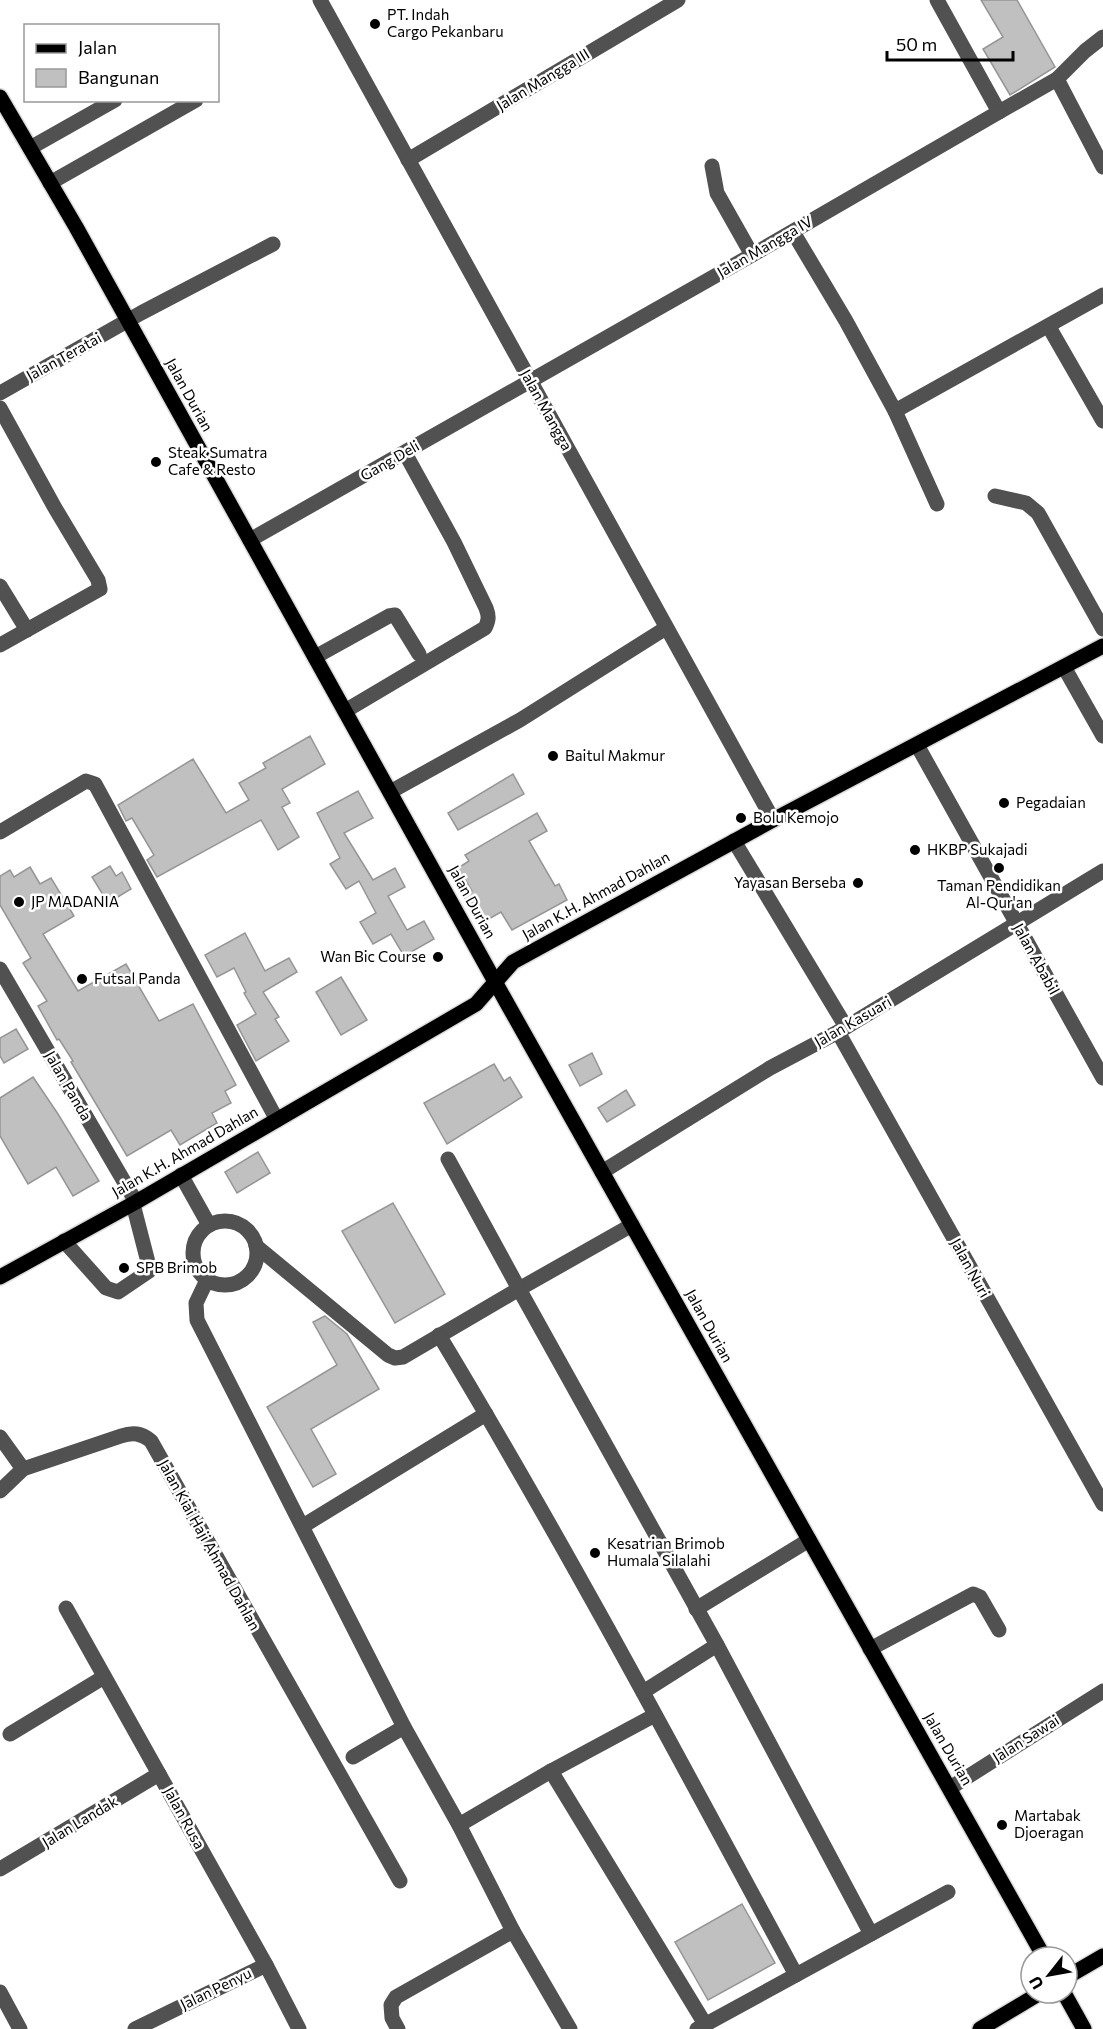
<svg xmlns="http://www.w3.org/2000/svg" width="1103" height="2029" viewBox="0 0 1103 2029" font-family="Commissioner,sans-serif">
<rect width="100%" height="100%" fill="#fff"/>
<g fill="#c0c0c0" stroke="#959595" stroke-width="1.5">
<path d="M 981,0 L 1017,0 L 1055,67 L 1010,95 L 983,49 L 1003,37 Z"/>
<path d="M 310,736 L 325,764 L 282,789 L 290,803 L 282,807 L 299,837 L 278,850 L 261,820 L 157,877 L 147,860 L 154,855 L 132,818 L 126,821 L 118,805 L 193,759 L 226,813 L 249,800 L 239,783 L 266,768 L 263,763 Z"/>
<path d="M 513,774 L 524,794 L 458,830 L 448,813 Z"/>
<path d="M 358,791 L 373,818 L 344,833 L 373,880 L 395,868 L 405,887 L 388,896 L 407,930 L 424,921 L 434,939 L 404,956 L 391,934 L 373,944 L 360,922 L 376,913 L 359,881 L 346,889 L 330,864 L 340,858 L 317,813 Z"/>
<path d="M 537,813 L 547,831 L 529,841 L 555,886 L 559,884 L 567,900 L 512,930 L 501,912 L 480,924 L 463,896 L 472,891 L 458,868 L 469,861 L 465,855 Z"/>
<path d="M 110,866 L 116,876 L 122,872 L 131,889 L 108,903 L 92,877 Z"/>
<path d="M 30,867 L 40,884 L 51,878 L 74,916 L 43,934 L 78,991 L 126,964 L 159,1021 L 193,1004 L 236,1085 L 225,1091 L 231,1103 L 212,1113 L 217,1123 L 180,1145 L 171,1130 L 127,1156 L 71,1062 L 73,1061 L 59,1039 L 57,1040 L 38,1006 L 47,1001 L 23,963 L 31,958 L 0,905 L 0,876 L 10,870 L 14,877 Z"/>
<path d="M 245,933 L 265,971 L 289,958 L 297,972 L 263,992 L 279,1017 L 275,1019 L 289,1041 L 256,1061 L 237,1025 L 256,1014 L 244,993 L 246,992 L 234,968 L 217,977 L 205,955 Z"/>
<path d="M 341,977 L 367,1020 L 341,1035 L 316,992 Z"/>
<path d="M 16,1029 L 28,1049 L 4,1063 L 0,1056 L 0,1038 Z"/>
<path d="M 592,1053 L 602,1074 L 580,1086 L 569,1065 Z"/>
<path d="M 494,1064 L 504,1081 L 510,1077 L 522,1097 L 447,1144 L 424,1103 Z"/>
<path d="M 33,1077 L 58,1114 L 99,1181 L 73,1196 L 56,1167 L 28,1184 L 0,1136 L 0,1098 Z"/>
<path d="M 626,1090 L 635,1105 L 607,1122 L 598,1108 Z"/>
<path d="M 258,1152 L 270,1173 L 237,1193 L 225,1172 Z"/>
<path d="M 393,1203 L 445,1294 L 395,1323 L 342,1231 Z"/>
<path d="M 325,1316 L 347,1334 L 379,1389 L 311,1429 L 336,1474 L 313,1487 L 267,1407 L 337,1365 L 313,1322 Z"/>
<path d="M 742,1904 L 775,1963 L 708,2000 L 675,1942 Z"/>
</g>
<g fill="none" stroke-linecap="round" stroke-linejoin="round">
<g stroke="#dbdbdb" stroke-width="18">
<g id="major">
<path d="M 0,97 L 76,227 L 508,1005 L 1044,1957"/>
<path d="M 0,1277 L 136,1202 L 476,1004 L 513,962 L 773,820 L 1103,646"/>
<path d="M 1067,1977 L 1103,1956"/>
<path d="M 1064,1993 L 1084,2029"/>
<path d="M 980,2029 L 1040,1993"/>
</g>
</g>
<g stroke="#515151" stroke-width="15">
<path d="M 320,0 L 773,820"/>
<path d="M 937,0 L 999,112 L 1057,79 L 1103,167"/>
<path d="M 1057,79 L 1085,51 L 1103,37"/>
<path d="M 30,148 L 115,100"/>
<path d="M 408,160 L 678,0"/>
<path d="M 712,166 L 717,193 L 752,255"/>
<path d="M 50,183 L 196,100"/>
<path d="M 793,232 L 846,321 L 895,411 L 937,504"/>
<path d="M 1049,327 L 1103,421"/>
<path d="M 0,393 L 141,313 L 273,244"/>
<path d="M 0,408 L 55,508 L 98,580 L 100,589 L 0,645"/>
<path d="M 895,411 L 1103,295"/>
<path d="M 995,496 L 1026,503 L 1038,513 L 1103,629"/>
<path d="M 250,540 L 752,255 L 999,112"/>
<path d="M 0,586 L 27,630"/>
<path d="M 315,657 L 389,616 L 395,615 L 419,654"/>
<path d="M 1064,667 L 1103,736"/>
<path d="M 345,711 L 485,628 C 489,620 489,616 486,608 L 454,542 L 405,453"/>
<path d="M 917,745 L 1103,1078"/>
<path d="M 390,792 L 520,720 L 666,628"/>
<path d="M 0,832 L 86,781 L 95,784 L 277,1120"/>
<path d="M 734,841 L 846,1027"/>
<path d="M 0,969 L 136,1202"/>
<path d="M 838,1032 L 1103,1504"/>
<path d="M 602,1172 L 770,1068 L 838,1032 L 1103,871"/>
<path d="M 181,1175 L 209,1225"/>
<circle cx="225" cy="1253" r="32"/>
<path d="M 632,1225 L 519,1289 L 717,1645 L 871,1934"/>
<path d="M 64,1241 L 106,1288 L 118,1292 L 149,1271 L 149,1266 L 133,1204"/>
<path d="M 256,1246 L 388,1355 L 395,1358 L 403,1357 L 519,1289 L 448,1159"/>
<path d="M 207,1280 L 196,1303 L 197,1320 L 404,1727 L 459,1825 L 513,1931 L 570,2029"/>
<path d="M 439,1335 C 565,1544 680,1760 796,1975"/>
<path d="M 0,1437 L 23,1469"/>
<path d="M 0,1491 L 23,1469 L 121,1436 C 133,1432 141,1433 151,1441 L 400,1881"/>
<path d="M 303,1526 L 486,1414"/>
<path d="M 66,1608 L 266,1965 L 299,2029"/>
<path d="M 696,1609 L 809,1540"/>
<path d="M 870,1649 L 973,1594 L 980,1597 L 999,1630"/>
<path d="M 643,1692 L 717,1645"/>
<path d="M 10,1734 L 104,1677"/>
<path d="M 353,1757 L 404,1727"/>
<path d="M 551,1771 L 705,2024"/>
<path d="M 950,1788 L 1103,1691"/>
<path d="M 459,1825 L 551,1771 L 655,1715"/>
<path d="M 0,1869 L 159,1774"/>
<path d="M 0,1992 L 20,2029"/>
<path d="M 135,2029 L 266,1965"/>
<path d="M 398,2029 L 392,2018 L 391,2005 L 396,1997 L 513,1931"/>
<path d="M 697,2029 L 948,1892"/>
</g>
<use href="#major" stroke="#000" stroke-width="15"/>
</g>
<g fill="#000" stroke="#fff" stroke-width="2">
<circle cx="375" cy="24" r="6"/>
<circle cx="156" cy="462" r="6"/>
<circle cx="553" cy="756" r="6"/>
<circle cx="1004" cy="803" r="6"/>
<circle cx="741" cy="818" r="6"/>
<circle cx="915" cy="850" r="6"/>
<circle cx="999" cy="868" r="6"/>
<circle cx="858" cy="883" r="6"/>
<circle cx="19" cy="902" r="6"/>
<circle cx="438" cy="957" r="6"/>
<circle cx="82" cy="979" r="6"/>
<circle cx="124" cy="1268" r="6"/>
<circle cx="595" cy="1553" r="6"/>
<circle cx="1002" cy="1825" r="6"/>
</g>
<g text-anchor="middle" stroke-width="5" stroke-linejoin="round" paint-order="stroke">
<g font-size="15" fill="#000" stroke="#fff" text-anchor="start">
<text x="387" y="20">PT. Indah<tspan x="387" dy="17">Cargo Pekanbaru</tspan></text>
<text x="168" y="458">Steak Sumatra<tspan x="168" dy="17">Cafe &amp; Resto</tspan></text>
<text x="565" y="761">Baitul Makmur</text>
<text x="1016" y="808">Pegadaian</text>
<text x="753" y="823">Bolu Kemojo</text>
<text x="927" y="855">HKBP Sukajadi</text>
<text x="846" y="888" text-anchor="end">Yayasan Berseba</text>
<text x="999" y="891" text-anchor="middle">Taman Pendidikan<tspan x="999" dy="17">Al-Qur'an</tspan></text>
<text x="31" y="907">JP MADANIA</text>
<text x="426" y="962" text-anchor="end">Wan Bic Course</text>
<text x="94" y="984">Futsal Panda</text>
<text x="136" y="1273">SPB Brimob</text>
<text x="607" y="1549">Kesatrian Brimob<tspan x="607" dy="17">Humala Silalahi</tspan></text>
<text x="1014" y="1821">Martabak<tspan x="1014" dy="17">Djoeragan</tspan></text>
</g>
<g font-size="15" fill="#000" stroke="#fff">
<text transform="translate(543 80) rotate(-31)" y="5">Jalan Mangga III</text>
<text transform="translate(765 247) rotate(-30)" y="5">Jalan Mangga IV</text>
<text transform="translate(64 357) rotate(-29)" y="5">Jalan Teratai</text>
<text transform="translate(189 395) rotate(61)" y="5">Jalan Durian</text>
<text transform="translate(546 410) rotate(61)" y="5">Jalan Mangga</text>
<text transform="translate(390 461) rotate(-30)" y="5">Gang Deli</text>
<text transform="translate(596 896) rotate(-29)" y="5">Jalan K.H. Ahmad Dahlan</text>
<text transform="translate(472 902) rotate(61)" y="5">Jalan Durian</text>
<text transform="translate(1036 959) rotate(61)" y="5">Jalan Ababil</text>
<text transform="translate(853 1022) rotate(-30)" y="5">Jalan Kasuari</text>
<text transform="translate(68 1086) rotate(60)" y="5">Jalan Panda</text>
<text transform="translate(185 1152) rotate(-30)" y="5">Jalan K.H. Ahmad Dahlan</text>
<text transform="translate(970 1268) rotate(61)" y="5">Jalan Nuri</text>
<text transform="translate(709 1326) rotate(61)" y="5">Jalan Durian</text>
<text transform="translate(209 1545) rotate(61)" y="5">Jalan Kiai Haji Ahmad Dahlan</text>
<text transform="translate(1026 1739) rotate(-32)" y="5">Jalan Sawai</text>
<text transform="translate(948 1749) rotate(60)" y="5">Jalan Durian</text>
<text transform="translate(184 1818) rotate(61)" y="5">Jalan Rusa</text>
<text transform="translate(80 1822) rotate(-31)" y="5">Jalan Landak</text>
<text transform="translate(216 1989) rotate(-26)" y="5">Jalan Penyu</text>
</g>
</g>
<rect x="24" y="24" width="195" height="78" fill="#ffffff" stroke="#999999" stroke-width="1.5"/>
<rect x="36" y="44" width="30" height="9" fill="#000000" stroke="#999999" stroke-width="1.5"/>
<text x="78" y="54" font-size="18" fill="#000000">Jalan</text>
<rect x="36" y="69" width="30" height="18" fill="#c0c0c0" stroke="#999999" stroke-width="1.5"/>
<text x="78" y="84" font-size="18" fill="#000000">Bangunan</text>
<g transform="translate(1049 1975) rotate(239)"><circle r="28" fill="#ffffff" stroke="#999999" stroke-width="1.5"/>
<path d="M0-4.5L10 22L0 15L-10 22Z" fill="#000000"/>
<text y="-9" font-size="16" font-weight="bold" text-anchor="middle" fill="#000000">U</text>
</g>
<path d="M887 51v9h126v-9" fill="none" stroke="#000000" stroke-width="3"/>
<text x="896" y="51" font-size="18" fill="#000000" stroke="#ffffff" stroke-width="4.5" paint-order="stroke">50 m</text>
</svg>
